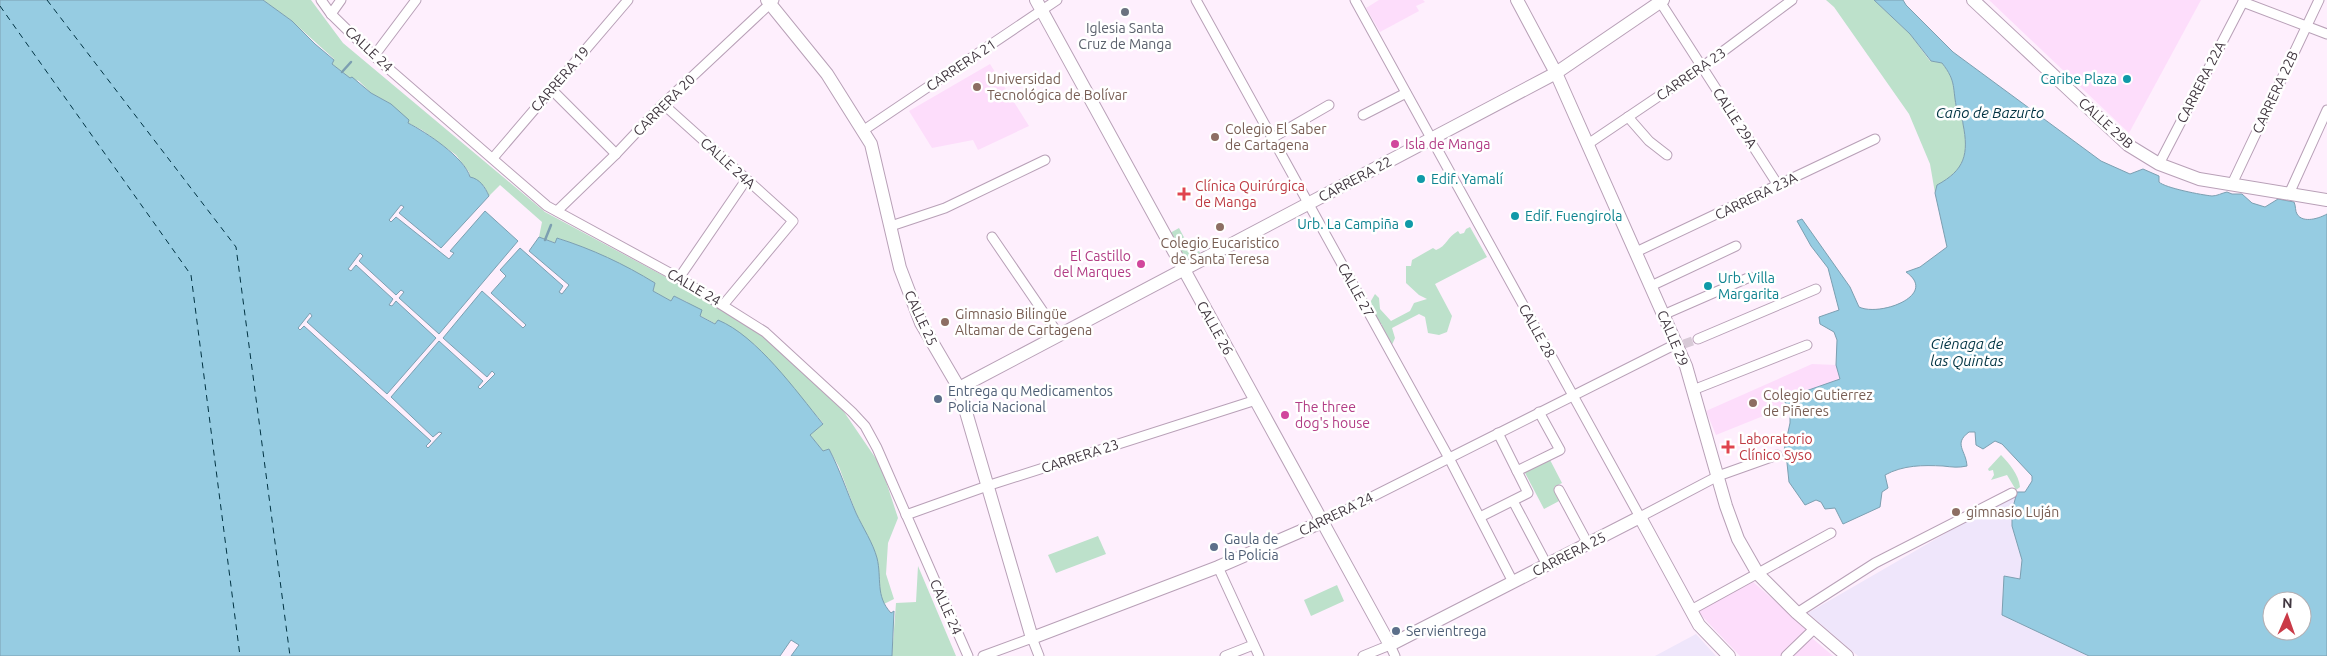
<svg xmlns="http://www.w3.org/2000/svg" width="2327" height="656" viewBox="0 0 2327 656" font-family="Ubuntu,sans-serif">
<rect width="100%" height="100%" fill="#feeffd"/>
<g fill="#fdddfb">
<path d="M 1379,0 L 1423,0 L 1425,2 L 1416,6 L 1419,11 L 1380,32 L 1366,8 Z"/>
<path d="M 1989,0 L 2201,0 L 2129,133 Z"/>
<path d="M 990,64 L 1029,126 L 978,150 L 973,140 L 932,148 L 909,111 Z"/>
<path d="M 1812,364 L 1836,365 L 1840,379 L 1783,399 L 1783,408 L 1716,435 L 1706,411 Z"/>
<path d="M 1752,581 L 1809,631 L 1783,656 L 1740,656 L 1697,611 Z"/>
<path d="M 1812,638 L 1833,656 L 1793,656 Z"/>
</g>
<g fill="#efe6fb">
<path d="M 2017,492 L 2012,511 L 2012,526 L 2022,560 L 2020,579 L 2004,576 L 2002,615 L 2089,656 L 1858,656 L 1808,613 Z"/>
<path d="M 1696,634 L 1716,656 L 1655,656 Z"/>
</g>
<g fill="#bde1cb">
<path d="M 263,0 L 311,0 L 343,43 L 545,212 L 716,304 L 784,351 L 840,406 L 881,466 L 898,518 L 888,543 L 886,574 L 894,599 L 884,604 L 880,594 L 877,559 L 856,513 L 839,467 L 829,449 L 823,451 L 810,435 L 823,423 L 755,345 L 699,315 L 687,302 L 674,296 L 671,301 L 653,291 L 655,283 C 624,264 592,250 558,238 L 556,243 L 539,237 L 542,222 L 500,185 L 489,196 L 484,186 L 470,177 L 469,172 L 456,155 L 422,130 L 408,123 L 391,104 L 371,93 L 359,81 L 350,78 L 332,64 L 334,59 L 292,21 Z"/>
<path d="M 1826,0 L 1874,0 L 1910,34 L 1930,61 L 1942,63 C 1957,82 1952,88 1957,110 C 1958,115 1963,118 1963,124 C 1969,154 1965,170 1938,185 L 1935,193 L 1930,164 L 1909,114 L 1834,7 Z"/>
<path d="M 1470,227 L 1487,257 L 1435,284 L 1452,316 L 1447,332 L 1439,335 L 1428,333 L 1425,317 L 1419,314 L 1392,328 L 1395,338 L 1391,347 L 1379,331 L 1382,324 L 1374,324 L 1368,306 L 1375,294 L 1379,298 L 1380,309 L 1391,321 L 1410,311 L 1414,303 L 1427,299 L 1419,295 L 1406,283 L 1406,266 L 1411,266 L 1412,260 L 1433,248 L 1436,250 C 1447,246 1447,237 1458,231 L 1460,234 L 1464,233 L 1466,229 Z"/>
<path d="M 1179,228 L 1193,254 L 1199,251 L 1202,256 L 1188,264 L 1170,233 Z"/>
<path d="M 2001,455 C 2009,463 2019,475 2020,487 L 2016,490 L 2007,475 L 1991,480 L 1994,475 L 1993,470 L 1989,471 L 1988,469 Z"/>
<path d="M 1549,458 L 1562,483 L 1554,487 L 1561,500 L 1544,509 L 1524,471 Z"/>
<path d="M 1098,536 L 1106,554 L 1056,573 L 1048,555 Z"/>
<path d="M 918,566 L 956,656 L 892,656 L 896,603 L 916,602 Z"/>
<path d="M 1337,585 L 1344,601 L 1311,616 L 1304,600 Z"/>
</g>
<g fill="#96cce2" stroke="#7c9fb1" fill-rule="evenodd">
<path d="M 0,0 L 263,0 L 292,21 L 315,44 L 334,60 L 332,64 L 350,78 L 352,77 L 371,93 L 391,104 L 409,120 L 408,123 C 426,132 465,158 470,177 C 480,179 485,187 489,196 L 441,248 L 399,213 L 404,207 L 401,205 L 389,220 L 391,222 L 396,217 L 449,259 L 454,253 L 450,251 L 485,211 L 518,241 L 439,334 L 399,298 L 404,292 L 401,290 L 396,295 L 359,261 L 363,256 L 360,253 L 348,269 L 351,271 L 356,265 L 393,299 L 389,305 L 392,306 L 396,301 L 436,338 L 387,394 L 307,322 L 312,316 L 310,313 L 298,328 L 300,330 L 304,326 L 431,441 L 426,446 L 428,448 L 442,433 L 439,432 L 433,437 L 391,397 L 439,341 L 483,381 L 478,387 L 480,389 L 495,374 L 492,371 L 487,377 L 443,338 L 482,291 L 523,328 L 526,325 L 491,293 L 506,276 L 500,270 L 520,248 L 563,286 L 559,292 L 562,294 L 569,285 L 529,251 L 539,237 L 555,243 L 557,238 C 592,249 624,264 655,283 L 653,291 L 671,301 L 674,296 L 702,310 L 700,316 L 715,324 L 718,320 C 757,336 796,391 823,424 L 810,435 L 823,451 L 829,449 C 840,470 847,492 856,513 C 863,528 873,543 877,558 C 882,578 875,596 891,613 L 894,611 L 892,656 L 791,656 L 799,645 L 791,640 L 780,656 L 0,656 Z"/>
<path d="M 1874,0 L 1903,0 L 1906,5 L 1953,52 L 2101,161 L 2130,174 L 2143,169 L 2159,176 L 2159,182 C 2165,188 2202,195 2212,196 C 2217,196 2222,193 2227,192 L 2232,194 L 2242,194 L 2252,203 L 2265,207 L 2278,199 L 2294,202 C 2296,206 2295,211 2297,214 C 2303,224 2320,218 2327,214 L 2327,656 L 2089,656 L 2002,615 L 2004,576 L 2020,579 L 2022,560 L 2012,526 L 2012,511 L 2017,492 L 2025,492 L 2032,481 L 2032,476 L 2002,444 L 1995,441 L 1983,449 L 1976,445 L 1975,432 L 1969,432 C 1953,444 1966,450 1967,466 C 1958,468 1952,467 1943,466 C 1923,465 1903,465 1885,475 L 1888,488 L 1882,492 L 1880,507 L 1843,524 L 1835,508 L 1825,509 L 1821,502 L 1816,500 L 1805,505 L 1789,482 L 1787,463 L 1783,455 L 1790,423 L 1790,410 L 1783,399 L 1840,379 L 1836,365 L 1837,340 L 1834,332 L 1820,324 L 1819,317 L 1839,310 L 1828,268 L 1811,246 L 1797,221 L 1802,219 L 1850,287 L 1859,307 C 1880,317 1939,295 1906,272 L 1920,267 L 1947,247 L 1935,193 L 1937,185 C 1965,170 1969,154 1963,124 C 1963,118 1958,115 1957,110 C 1952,88 1957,82 1942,63 L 1931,61 L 1910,34 ZM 2272,601 L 2302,601 L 2302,631 L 2272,631 Z"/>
</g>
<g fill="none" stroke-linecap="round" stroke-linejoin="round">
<g stroke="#7c9fb1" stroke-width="2.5">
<path d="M 342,72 L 351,62"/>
<path d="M 545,240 L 551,225"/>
</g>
<g stroke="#013343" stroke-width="1" stroke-dasharray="6 5" stroke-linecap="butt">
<path d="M 47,0 L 236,247 L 290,656"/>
<path d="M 0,6 L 191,275 L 240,656"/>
</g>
<path stroke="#d8cad7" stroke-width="9" stroke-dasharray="9 4.5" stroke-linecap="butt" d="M 1684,344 L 1698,339"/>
<g stroke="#b8a0b7" stroke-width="11">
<g id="street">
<path d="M 321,0 L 331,14 L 374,56 L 547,206 L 679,278 L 765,332 L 852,412 L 865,426 L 877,448 L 968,656"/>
<path d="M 1196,0 L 1449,458 L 1513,582"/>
<path d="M 1355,0 L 1640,517 L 1718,476 L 1777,455"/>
<path d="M 1659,0 L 1778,185"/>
<path d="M 2243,2 L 2327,34"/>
<path d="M 331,14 L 341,0"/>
<path d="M 374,56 L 416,0"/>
<path d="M 551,89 L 616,154"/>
<path d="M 663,104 L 793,221 L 724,304"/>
<path d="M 1363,115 L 1406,93"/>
<path d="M 1628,117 L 1649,141 L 1667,155"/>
<path d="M 864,130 L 1057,0"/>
<path d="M 1272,138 L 1329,105"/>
<path d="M 1588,144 L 1702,67 L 1792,0"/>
<path d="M 493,158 L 628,0"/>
<path d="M 2159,164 L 2244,0"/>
<path d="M 2232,184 L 2319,0"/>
<path d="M 2289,194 L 2327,110"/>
<path d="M 557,211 L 616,154 L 663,104 L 774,0"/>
<path d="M 891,226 L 945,208 L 1045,160"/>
<path d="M 992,237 L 1059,335"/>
<path d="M 1636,252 L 1875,139"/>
<path d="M 679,278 L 746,180"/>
<path d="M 1651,286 L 1736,246"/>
<path d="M 1663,315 L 1750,277"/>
<path d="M 1698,339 L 1816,289"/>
<path d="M 1693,390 L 1807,345"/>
<path d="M 1517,471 L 1560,450 L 1539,412"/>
<path d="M 1559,490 L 1588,544"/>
<path d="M 1513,501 L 1547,565"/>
<path d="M 906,515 L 990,485 L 1256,400"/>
<path d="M 1480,517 L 1528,493 L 1498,433"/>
<path d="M 1322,522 L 1676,344"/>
<path d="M 1218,567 L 1259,656"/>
<path d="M 1691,610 L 1831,533"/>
<path d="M 1797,613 L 1875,563 L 2012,493"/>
<path d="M 983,656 L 1032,638 L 1039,656"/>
<path d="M 1225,656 L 1253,645"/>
<path d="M 1363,656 L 1390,645 L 1395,656"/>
<path d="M 1786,656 L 1815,628"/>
</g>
</g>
<g stroke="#b8a0b7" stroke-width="14">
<g id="secondary">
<path d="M 767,0 L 827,74 L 871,144 L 900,268 L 921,323 L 959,388 L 1032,638 L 1218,567 L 1322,522"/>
<path d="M 1036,0 L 1390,645 L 1640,517 L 1699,625 L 1729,656"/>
<path d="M 1517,0 L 1556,73 L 1686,366 L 1726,506 L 1738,539 L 1758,574 L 1797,613 L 1847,656"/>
<path d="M 1973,0 L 2128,145 L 2159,164 L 2199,179 L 2327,200"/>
<path d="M 959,388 L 1556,73 L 1663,0"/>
</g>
</g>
<use href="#street" stroke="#fff" stroke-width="9"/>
<use href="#secondary" stroke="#fff" stroke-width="12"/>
</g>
<circle fill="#6b7280" stroke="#fff" stroke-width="2" cx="1125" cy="12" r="5"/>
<g fill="#0f9aa8" stroke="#fff" stroke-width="2">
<circle cx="2127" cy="79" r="5"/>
<circle cx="1421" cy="179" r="5"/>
<circle cx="1515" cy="216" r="5"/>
<circle cx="1409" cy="224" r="5"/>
<circle cx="1708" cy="286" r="5"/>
</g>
<g fill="#8d6e63" stroke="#fff" stroke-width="2">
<circle cx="977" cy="87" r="5"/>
<circle cx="1215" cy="137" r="5"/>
<circle cx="1220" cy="227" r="5"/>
<circle cx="945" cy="322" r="5"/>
<circle cx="1753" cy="403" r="5"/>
<circle cx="1956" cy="512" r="5"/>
</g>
<g fill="#d1479c" stroke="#fff" stroke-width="2">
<circle cx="1395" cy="144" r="5"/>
<circle cx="1141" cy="264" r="5"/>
<circle cx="1285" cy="415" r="5"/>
</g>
<g fill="#e0444e" stroke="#fff" stroke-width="2">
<path d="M1181.5 186.5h5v5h5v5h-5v5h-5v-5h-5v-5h5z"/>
<path d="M1725.5 439.5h5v5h5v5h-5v5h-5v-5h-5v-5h5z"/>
</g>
<g fill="#5c6f8a" stroke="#fff" stroke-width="2">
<circle cx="938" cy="399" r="5"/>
<circle cx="1214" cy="547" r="5"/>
<circle cx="1396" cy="631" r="5"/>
</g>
<g text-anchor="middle" stroke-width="5" stroke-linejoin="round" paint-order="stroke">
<g font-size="14" fill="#5b616d" stroke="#fff">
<text x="1125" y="33">Iglesia Santa<tspan x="1125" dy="16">Cruz de Manga</tspan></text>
</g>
<g font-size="14" fill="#413740" stroke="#fff">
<text transform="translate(369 49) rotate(43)" y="5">CALLE 24</text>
<text transform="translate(961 65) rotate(-34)" y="5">CARRERA 21</text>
<text transform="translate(1691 74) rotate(-35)" y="5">CARRERA 23</text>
<text transform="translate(560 79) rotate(-49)" y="5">CARRERA 19</text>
<text transform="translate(2201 82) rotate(-63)" y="5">CARRERA 22A</text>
<text transform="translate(2275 92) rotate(-65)" y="5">CARRERA 22B</text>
<text transform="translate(664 105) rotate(-45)" y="5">CARRERA 20</text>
<text transform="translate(1735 118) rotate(57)" y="5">CALLE 29A</text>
<text transform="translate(2106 123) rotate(42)" y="5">CALLE 29B</text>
<text transform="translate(728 163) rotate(42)" y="5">CALLE 24A</text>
<text transform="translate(1355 179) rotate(-28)" y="5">CARRERA 22</text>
<text transform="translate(1756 196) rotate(-26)" y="5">CARRERA 23A</text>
<text transform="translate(694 287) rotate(30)" y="5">CALLE 24</text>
<text transform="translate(1356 290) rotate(61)" y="5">CALLE 27</text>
<text transform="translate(921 318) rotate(65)" y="5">CALLE 25</text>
<text transform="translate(1215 328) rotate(61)" y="5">CALLE 26</text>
<text transform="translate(1537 331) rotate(61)" y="5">CALLE 28</text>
<text transform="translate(1673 338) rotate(67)" y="5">CALLE 29</text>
<text transform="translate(1080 456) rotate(-18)" y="5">CARRERA 23</text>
<text transform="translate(1336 514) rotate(-26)" y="5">CARRERA 24</text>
<text transform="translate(1569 554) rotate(-27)" y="5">CARRERA 25</text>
<text transform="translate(946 607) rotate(66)" y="5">CALLE 24</text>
</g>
<g font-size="14" fill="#785e54" stroke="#fff" text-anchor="start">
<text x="987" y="84">Universidad<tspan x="987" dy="16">Tecnológica de Bolívar</tspan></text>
<text x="1225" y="134">Colegio El Saber<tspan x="1225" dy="16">de Cartagena</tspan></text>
<text x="1220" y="248" text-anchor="middle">Colegio Eucaristico<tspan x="1220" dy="16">de Santa Teresa</tspan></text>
<text x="955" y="319">Gimnasio Bilingüe<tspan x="955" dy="16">Altamar de Cartagena</tspan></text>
<text x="1763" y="400">Colegio Gutierrez<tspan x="1763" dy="16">de Piñeres</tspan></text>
<text x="1966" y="517">gimnasio Luján</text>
</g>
<g font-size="14" fill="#0d838f" stroke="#fff" text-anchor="start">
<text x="2117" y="84" text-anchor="end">Caribe Plaza</text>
<text x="1431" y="184">Edif. Yamalí</text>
<text x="1525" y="221">Edif. Fuengirola</text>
<text x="1399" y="229" text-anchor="end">Urb. La Campiña</text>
<text x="1718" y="283">Urb. Villa<tspan x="1718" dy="16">Margarita</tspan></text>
</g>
<g font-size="14" fill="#b23c85" stroke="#fff" text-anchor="start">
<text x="1405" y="149">Isla de Manga</text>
<text x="1131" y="261" text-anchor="end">El Castillo<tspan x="1131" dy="16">del Marques</tspan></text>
<text x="1295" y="412">The three<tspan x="1295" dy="16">dog's house</tspan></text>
</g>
<g font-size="14" fill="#be3a42" stroke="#fff" text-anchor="start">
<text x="1195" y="191">Clínica Quirúrgica<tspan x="1195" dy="16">de Manga</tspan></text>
<text x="1739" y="444">Laboratorio<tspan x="1739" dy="16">Clínico Syso</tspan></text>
</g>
<g font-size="14" fill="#4e5e75" stroke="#fff" text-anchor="start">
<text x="948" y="396">Entrega qu Medicamentos<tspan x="948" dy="16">Policia Nacional</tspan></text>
<text x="1224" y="544">Gaula de<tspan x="1224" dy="16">la Policia</tspan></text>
<text x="1406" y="636">Servientrega</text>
</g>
<g font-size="15" font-style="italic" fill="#013343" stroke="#fff">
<text x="1990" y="118">Caño de Bazurto</text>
<text x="1967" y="349">Ciénaga de<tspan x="1967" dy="17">las Quintas</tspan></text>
</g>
</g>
<g transform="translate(2287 616) rotate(2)"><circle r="24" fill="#ffffff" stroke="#b3afb3"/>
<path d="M0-4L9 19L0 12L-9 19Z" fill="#ca3a47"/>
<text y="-8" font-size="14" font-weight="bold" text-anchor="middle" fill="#413740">N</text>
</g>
</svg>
